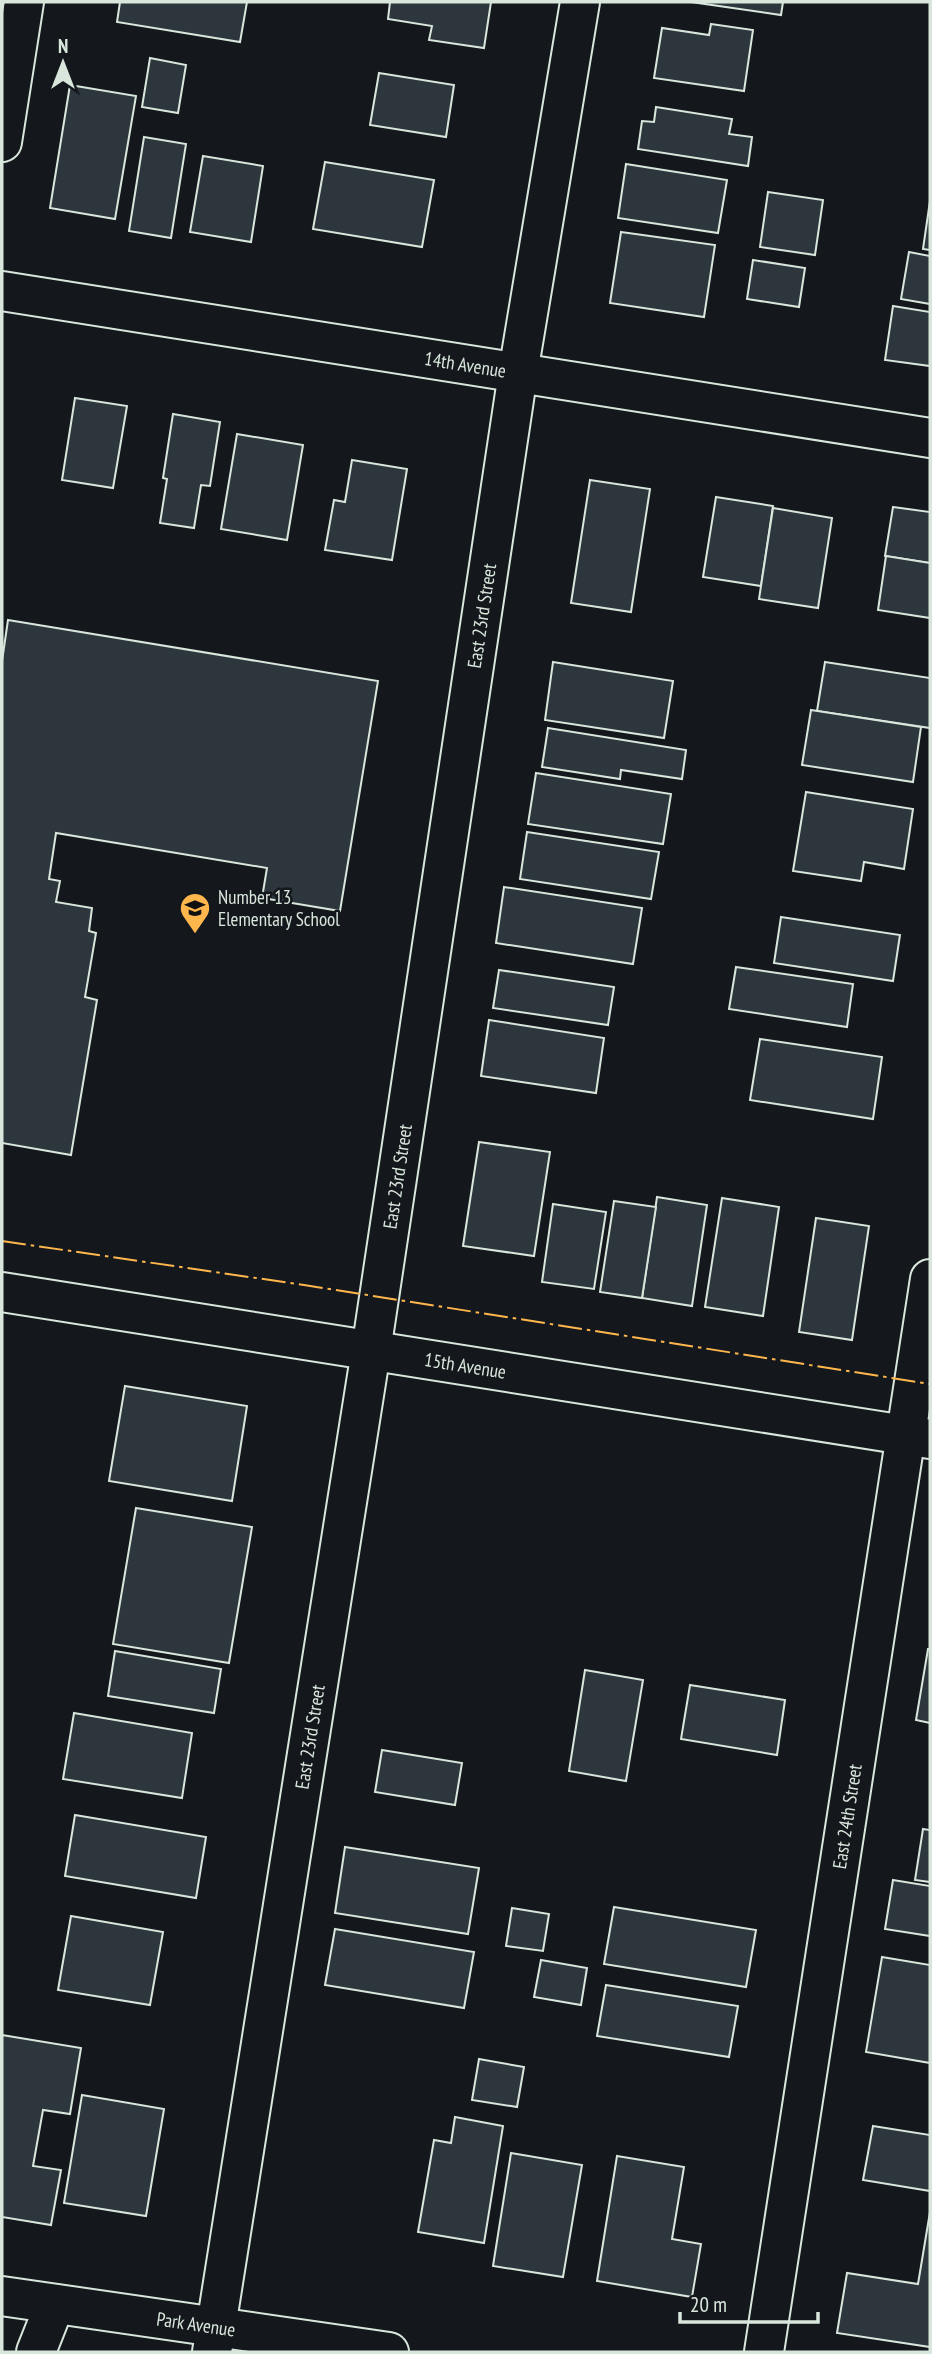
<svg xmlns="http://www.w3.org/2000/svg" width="932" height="2354" viewBox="0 0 932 2354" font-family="'PT Sans Narrow',sans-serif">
<rect width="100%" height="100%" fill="#14181c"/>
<g fill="#2c363c" stroke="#d8e6dc" stroke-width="2">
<path d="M 120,2 L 247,2 L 240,42 L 117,22 Z"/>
<path d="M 390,2 L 491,2 L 484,48 L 429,40 L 432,26 L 388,19 Z"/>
<path d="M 691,2 L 783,2 L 781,15 Z"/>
<path d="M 711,24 L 753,30 L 744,91 L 654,78 L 662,28 L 709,35 Z"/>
<path d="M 150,58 L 186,65 L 178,113 L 142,107 Z"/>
<path d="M 379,73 L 454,85 L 446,137 L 370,125 Z"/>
<path d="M 70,85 L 136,96 L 115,219 L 50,208 Z"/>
<path d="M 656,107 L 732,119 L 729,134 L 752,137 L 748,166 L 638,149 L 642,121 L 654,122 Z"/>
<path d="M 144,137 L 186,144 L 171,238 L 129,231 Z"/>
<path d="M 203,156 L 263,166 L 251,242 L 190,232 Z"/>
<path d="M 325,162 L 434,180 L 422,247 L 313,229 Z"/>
<path d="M 626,164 L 727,180 L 718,233 L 618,218 Z"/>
<path d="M 768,192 L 823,200 L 815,255 L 760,247 Z"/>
<path d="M 930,201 L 930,250 L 923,249 Z"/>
<path d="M 621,232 L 715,245 L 704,317 L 610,303 Z"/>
<path d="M 909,252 L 930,256 L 930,304 L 901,299 Z"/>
<path d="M 753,260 L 805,268 L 799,307 L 747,299 Z"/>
<path d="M 893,306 L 930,312 L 930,366 L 885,360 Z"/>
<path d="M 75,398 L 127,406 L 113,488 L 62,480 Z"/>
<path d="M 173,414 L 220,422 L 210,486 L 201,485 L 194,528 L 160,523 L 167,479 L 163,478 Z"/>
<path d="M 237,434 L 303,445 L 287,540 L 221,529 Z"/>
<path d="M 352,460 L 407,469 L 392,560 L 325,550 L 334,500 L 345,502 Z"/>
<path d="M 590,480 L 650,489 L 631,612 L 571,603 Z"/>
<path d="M 716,497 L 773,506 L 761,586 L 703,577 Z"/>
<path d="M 893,507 L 930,512 L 930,563 L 885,556 Z"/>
<path d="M 773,508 L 832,518 L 818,608 L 759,599 Z"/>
<path d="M 886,556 L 930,563 L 930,618 L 878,610 Z"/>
<path d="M 8,620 L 378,681 L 340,911 L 262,898 L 267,868 L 56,833 L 49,879 L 60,881 L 56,902 L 92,908 L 89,931 L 96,933 L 85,997 L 97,1000 L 71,1155 L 2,1143 L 2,661 Z"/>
<path d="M 553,662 L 673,681 L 664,738 L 545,720 Z"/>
<path d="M 825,662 L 930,678 L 930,728 L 817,711 Z"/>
<path d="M 811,710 L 921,727 L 913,782 L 802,765 Z"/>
<path d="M 548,728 L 686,750 L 682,779 L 621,770 L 620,779 L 542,767 Z"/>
<path d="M 536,773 L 671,794 L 663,844 L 528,824 Z"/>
<path d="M 806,792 L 913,809 L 904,869 L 864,862 L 861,881 L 793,871 Z"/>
<path d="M 527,832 L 659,852 L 651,899 L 520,879 Z"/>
<path d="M 504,887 L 642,908 L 633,964 L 496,943 Z"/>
<path d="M 781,917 L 900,935 L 893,981 L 774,963 Z"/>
<path d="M 736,967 L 853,984 L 847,1027 L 729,1009 Z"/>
<path d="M 499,970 L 614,987 L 608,1025 L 493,1008 Z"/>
<path d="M 489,1020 L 604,1038 L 596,1093 L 481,1076 Z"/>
<path d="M 760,1039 L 882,1057 L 873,1119 L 750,1100 Z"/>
<path d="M 479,1142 L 550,1152 L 534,1256 L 463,1246 Z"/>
<path d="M 657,1197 L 707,1205 L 692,1306 L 642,1298 Z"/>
<path d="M 722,1198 L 779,1207 L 763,1316 L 705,1307 Z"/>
<path d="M 614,1201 L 656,1207 L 642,1298 L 600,1292 Z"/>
<path d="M 553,1204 L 606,1212 L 594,1289 L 542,1282 Z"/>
<path d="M 816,1218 L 869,1226 L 852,1340 L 799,1332 Z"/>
<path d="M 125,1386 L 247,1406 L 232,1501 L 109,1481 Z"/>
<path d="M 136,1508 L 252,1527 L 229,1663 L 113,1644 Z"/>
<path d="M 928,1649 L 930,1649 L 930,1723 L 916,1720 Z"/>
<path d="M 115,1651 L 221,1669 L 214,1713 L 108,1696 Z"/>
<path d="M 585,1670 L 643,1680 L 626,1781 L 569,1771 Z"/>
<path d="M 690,1685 L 785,1700 L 777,1755 L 681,1739 Z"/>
<path d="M 74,1713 L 192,1733 L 182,1798 L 63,1779 Z"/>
<path d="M 382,1750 L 462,1763 L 455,1805 L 375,1792 Z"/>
<path d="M 75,1815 L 206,1837 L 196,1898 L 65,1876 Z"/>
<path d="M 923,1829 L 930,1830 L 930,1882 L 915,1880 Z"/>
<path d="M 345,1847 L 479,1868 L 468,1934 L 335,1913 Z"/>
<path d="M 893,1880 L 930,1886 L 930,1936 L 885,1929 Z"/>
<path d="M 614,1907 L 756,1930 L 746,1987 L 604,1964 Z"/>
<path d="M 512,1908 L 549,1914 L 543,1951 L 506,1946 Z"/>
<path d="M 71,1916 L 163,1932 L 150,2005 L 58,1990 Z"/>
<path d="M 335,1929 L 474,1952 L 464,2008 L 325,1985 Z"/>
<path d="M 882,1957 L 930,1965 L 930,2063 L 866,2052 Z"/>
<path d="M 541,1960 L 587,1968 L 581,2005 L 534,1997 Z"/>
<path d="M 606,1985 L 738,2006 L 729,2057 L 597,2036 Z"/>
<path d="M 2,2035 L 81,2048 L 70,2114 L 43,2110 L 33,2166 L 61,2170 L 51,2225 L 2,2217 Z"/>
<path d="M 479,2059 L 524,2067 L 517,2107 L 472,2100 Z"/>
<path d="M 82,2095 L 164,2109 L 146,2216 L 64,2203 Z"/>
<path d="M 455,2117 L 503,2126 L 484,2243 L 418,2232 L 434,2140 L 451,2143 Z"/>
<path d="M 873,2126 L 930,2135 L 930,2191 L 863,2180 Z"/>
<path d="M 511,2153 L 582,2165 L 563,2277 L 493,2266 Z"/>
<path d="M 617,2156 L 684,2167 L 672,2239 L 701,2244 L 692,2297 L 597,2281 Z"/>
<path d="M 930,2212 L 930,2347 L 837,2333 L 847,2273 L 918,2284 Z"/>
</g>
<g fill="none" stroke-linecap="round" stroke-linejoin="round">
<g stroke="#d8e6dc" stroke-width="42">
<g id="minor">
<path d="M 2,142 L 24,2"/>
<path id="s1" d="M 2,291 L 930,438"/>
<path id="s2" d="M 2,1292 L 930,1439"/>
<path id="s3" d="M 2,2296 L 389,2352"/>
<path d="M 36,2352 L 55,2304"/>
<path id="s4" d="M 212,2352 L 371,1351 L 518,373 L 580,2"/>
<path id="s5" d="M 764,2352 L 930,1279"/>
</g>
</g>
<use href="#minor" stroke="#14181c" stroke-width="38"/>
<path stroke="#ffb74d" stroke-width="2" stroke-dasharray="24 5 3.5 5" stroke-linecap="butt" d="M 2,1241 L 304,1285 L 930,1384"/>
</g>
<defs>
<g id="school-pin" transform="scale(1.575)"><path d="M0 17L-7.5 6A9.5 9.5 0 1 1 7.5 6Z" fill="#ffb74d" stroke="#14181c"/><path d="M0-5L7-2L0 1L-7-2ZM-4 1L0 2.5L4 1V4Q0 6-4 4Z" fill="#111"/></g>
</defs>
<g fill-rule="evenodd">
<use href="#school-pin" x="195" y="908"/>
</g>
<g text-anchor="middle" stroke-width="5" stroke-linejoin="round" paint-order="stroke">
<g font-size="19" fill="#d8e6dc" stroke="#14181c">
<text dy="7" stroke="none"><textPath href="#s1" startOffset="469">14th Avenue</textPath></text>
<text dy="7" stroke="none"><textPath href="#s4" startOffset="1757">East 23rd Street</textPath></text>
<text dy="7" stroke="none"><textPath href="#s4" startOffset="1190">East 23rd Street</textPath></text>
<text dy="7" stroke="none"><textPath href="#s2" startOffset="469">15th Avenue</textPath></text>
<text dy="7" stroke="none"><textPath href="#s4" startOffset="623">East 23rd Street</textPath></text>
<text dy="7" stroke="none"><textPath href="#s5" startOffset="542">East 24th Street</textPath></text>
<text dy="7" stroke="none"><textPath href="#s3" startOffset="196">Park Avenue</textPath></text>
</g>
<g font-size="19" fill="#d8e6dc" stroke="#14181c" text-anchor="start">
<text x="218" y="904">Number 13<tspan x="218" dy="22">Elementary School</tspan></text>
</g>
</g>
<rect width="932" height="2354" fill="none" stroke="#d8e6dc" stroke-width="7"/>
<g transform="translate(63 63)" stroke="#14181c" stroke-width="5" paint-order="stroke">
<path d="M0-5L12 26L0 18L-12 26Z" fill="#d8e6dc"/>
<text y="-10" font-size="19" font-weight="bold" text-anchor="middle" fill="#d8e6dc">N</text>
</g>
<path d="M680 2312v10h138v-10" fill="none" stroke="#d8e6dc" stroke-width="3.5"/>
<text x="690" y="2312" font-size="21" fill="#d8e6dc" stroke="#14181c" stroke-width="5" paint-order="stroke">20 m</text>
</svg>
